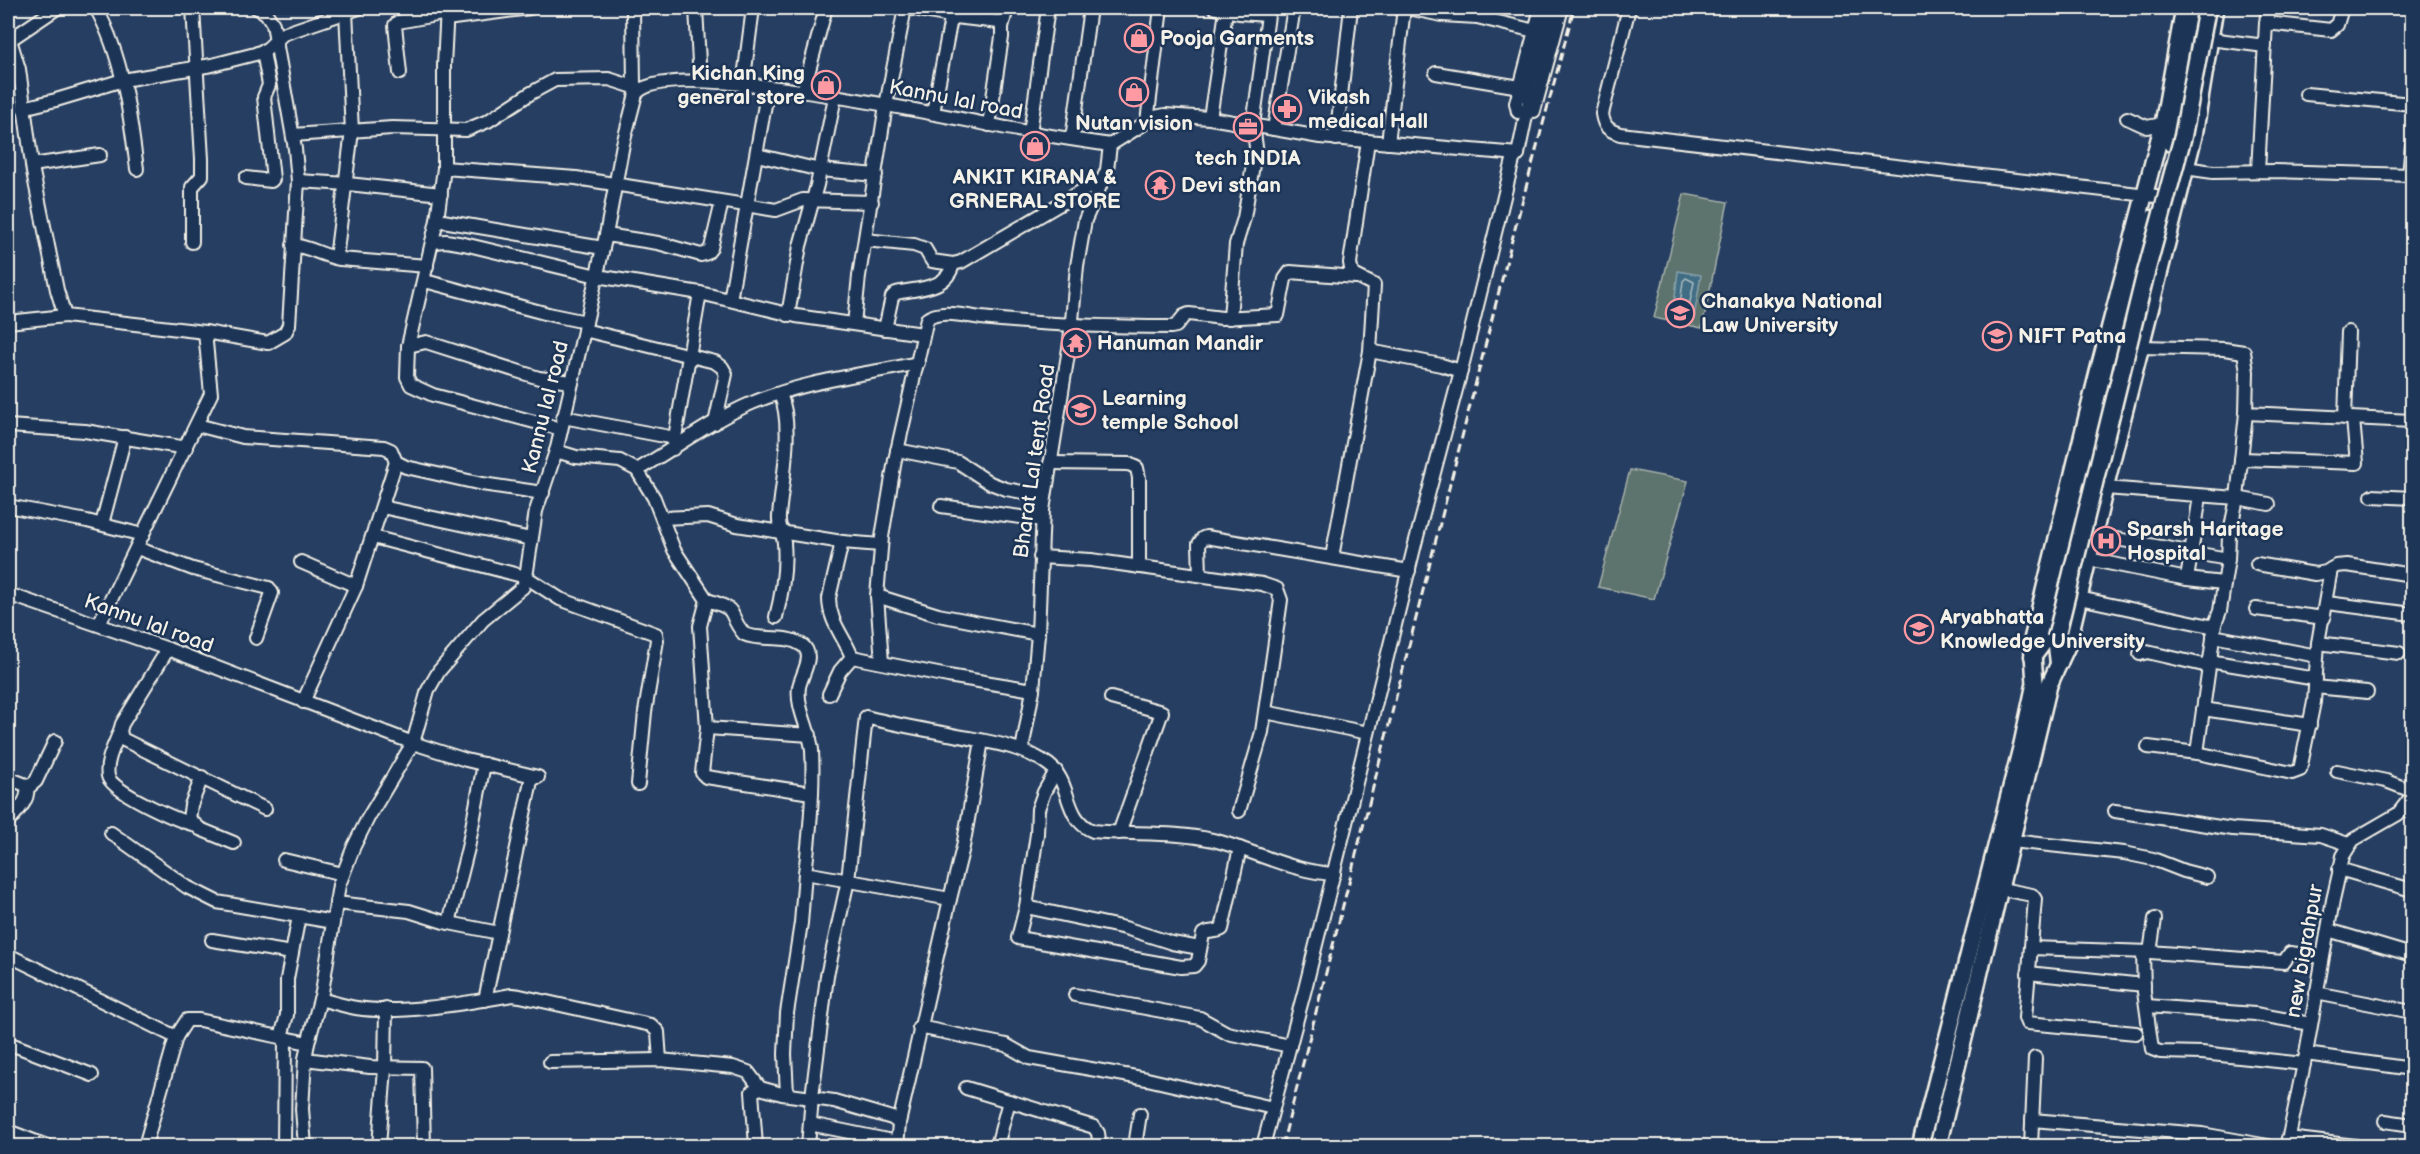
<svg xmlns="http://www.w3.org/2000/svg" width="2420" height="1154" viewBox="0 0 2420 1154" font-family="'Balsamiq Sans',sans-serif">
<rect width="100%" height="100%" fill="#263e61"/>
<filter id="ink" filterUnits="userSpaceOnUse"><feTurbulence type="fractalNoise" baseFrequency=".0167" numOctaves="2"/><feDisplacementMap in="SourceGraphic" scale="12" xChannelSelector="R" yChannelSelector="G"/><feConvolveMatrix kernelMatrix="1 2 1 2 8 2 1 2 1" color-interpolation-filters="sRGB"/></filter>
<g filter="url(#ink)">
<g fill="#5d736e" stroke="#a8b2ab" stroke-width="1.5">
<path d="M 1684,194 L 1728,202 L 1702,328 L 1654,318 Z"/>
<path d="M 1630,470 L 1688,481 L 1654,599 L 1598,587 Z"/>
</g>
<path fill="#416d84" stroke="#89a2ac" stroke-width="1.5" d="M 1678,271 L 1701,275 L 1694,317 L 1673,313 Z"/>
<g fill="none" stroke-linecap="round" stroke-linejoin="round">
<path stroke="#acbcc0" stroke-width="1.5" d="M 1686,278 L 1694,282 L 1689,307 L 1686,309 L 1680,305 L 1683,281 Z"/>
<g stroke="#f4f1e8" stroke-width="16">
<g id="minor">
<path d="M 96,8 C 123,57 130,114 137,169"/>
<path d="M 447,8 L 444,65 L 444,168 L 437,220 L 408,346 L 407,377 L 411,385 L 433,395 L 561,429"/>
<path d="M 633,8 L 634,86"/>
<path d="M 696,8 L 700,81"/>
<path d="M 908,8 L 955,17 L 999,22 L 1002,27 L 1002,37 L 989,125"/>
<path d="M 1215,8 L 1239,13 L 1267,15"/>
<path d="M 1408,8 L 1442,15 L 1477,17 L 1535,31"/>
<path d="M 1629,8 L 1602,114 C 1604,127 1608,130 1620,134 L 2173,198"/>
<path d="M 2268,8 L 2266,23 L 2331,30 L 2337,25 L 2342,8"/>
<path d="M 446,19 L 530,8"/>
<path d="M 1002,27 L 1007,8"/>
<path d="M 8,33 L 19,69 L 33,172 L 57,290 L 65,316 L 205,332 L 268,343 L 285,333 L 289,325 L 298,181 L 295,149 L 273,24 L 266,13 L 257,8"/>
<path d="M 2210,39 L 2265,46"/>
<path d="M 8,41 L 57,8"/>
<path d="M 400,73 L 395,25 L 398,22 L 447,13"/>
<path d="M 1436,73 L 1520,87"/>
<path d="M 743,85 L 753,8"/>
<path d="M 803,92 L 826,8"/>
<path d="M 2306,94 L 2412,104"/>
<path d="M 1523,95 L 1528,89 L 1551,8"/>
<path d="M 23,108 L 56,100 L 123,80 L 212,65 L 255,54 L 267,49 L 283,34 L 359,8"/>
<path d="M 1534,111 L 1562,8"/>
<path d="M 1518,112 L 1516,103 L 1541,8"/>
<path d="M 933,113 L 953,8"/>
<path d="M 1210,118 L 1226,11"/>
<path d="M 2127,118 L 2147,127 L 2163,124"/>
<path d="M 1147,122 L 1161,8"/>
<path d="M 1274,129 L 1294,8"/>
<path d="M 1030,133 L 1048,8"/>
<path d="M 293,135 L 392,128 L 466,130 L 488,121 L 531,93 L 555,80 L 609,79 L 640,89"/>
<path d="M 1072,139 L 1090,8"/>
<path d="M 1336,139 L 1351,8"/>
<path d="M 1388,143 L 1404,8"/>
<path d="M 1110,145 L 1155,117 L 1165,115 L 1210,118 L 1320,137 L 1518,154"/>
<path d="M 757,155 L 820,170 L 876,175"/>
<path d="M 32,165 L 100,155"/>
<path d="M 444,168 L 576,178 L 776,210 L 803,200 L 872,202"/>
<path d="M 2185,168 L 2213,172 L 2274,171 L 2412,175"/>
<path d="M 2258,171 L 2266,23"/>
<path d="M 2409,175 L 2412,145"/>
<path d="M 246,178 L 271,181 L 273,179 L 264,97 L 269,85 L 263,51"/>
<path d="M 298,181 L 348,184 L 441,194"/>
<path d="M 437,220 L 603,248"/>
<path d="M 606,235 L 658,243 L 701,255 L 707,253 L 711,248 L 722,202"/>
<path d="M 865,240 L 914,245 L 925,249 L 932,261 L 953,264 L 961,262 L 1082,191 L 1102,181"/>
<path d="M 192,242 L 192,187 L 202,176 L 202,159 L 193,8"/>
<path d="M 432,242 L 446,241 L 464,244 L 597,276 L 700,293 L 796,316 L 923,334"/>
<path d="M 293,245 C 310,247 323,256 340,259 L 427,266"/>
<path d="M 336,258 L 352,131 L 346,12"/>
<path d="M 425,281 L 552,315 L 586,322"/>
<path d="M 730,300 L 768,88"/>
<path d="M 788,315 L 800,246 L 817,185 L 835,97"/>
<path d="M 1230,318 L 1236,244 L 1244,218 L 1256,147 L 1253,125 L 1269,8"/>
<path d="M 8,322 L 65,316"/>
<path d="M 854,324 L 859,276 L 886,105 L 905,8"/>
<path d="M 885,329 L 892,297 L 896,293 C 918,288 947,290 953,264"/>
<path d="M 584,330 L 715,362 L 722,367 L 726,374 L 715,423"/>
<path d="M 408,346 L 426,342 L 539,378 L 572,382"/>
<path d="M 2141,347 L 2224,349 L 2244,352 L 2247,372 L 2246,413 L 2412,421"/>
<path d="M 1370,351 L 1441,365 L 1461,371"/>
<path d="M 563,417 L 675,438"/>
<path d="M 2345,418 L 2348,332"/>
<path d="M 197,425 L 243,437 L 384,447 L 391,450 L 396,462 L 406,467 L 482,484 L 543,493"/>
<path d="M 8,426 L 85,431 L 186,448"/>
<path d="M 673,449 L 700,293"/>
<path d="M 897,450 L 958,462 L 990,483 L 1006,489 L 1045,496"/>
<path d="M 556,451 L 576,457 L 620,461 L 637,470 L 654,498 L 674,550 L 707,600 L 700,626 L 707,728 L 702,773 L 706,777 L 811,793"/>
<path d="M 2241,459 L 2357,463 L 2353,419"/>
<path d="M 1050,463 L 1129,464 L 1137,468 L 1139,478 L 1139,567"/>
<path d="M 637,470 C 675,448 712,420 752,403 C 804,381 863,375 918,363"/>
<path d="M 2105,488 L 2237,498 L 2269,504"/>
<path d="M 2372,496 L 2412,498"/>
<path d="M 8,506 L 87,521 L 143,535"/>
<path d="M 941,506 L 1042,520"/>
<path d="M 382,507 L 531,539"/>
<path d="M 662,518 L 708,516 L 737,525 L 842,542 L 829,598 C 829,622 844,636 852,657"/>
<path d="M 102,524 L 125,437"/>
<path d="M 2094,535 L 2228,559"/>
<path d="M 373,537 L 526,577 L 560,599 L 656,634 L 657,640 L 645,712 L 638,784"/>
<path d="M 842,542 L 881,545"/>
<path d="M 137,548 L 193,569 L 269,588 L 272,593 L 256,638"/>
<path d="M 1040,557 L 1091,560 L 1262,584 L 1277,589 L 1281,600 L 1262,732 L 1239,811"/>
<path d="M 1332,557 L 1370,351 L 1374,285 L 1352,274 L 1350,263 L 1368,141"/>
<path d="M 2088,559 L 2187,579 L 2223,583"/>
<path d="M 301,562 L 356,586"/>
<path d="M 2257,564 L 2315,574 L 2326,572 L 2336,566 L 2347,565 L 2412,575"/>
<path d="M 1200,575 L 1199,544 L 1203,538 L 1206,537 L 1409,571"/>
<path d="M 2187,579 L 2200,496"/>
<path d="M 8,594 L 168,649 L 413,743 L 428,690 L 439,671 L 483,620 L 523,587 L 526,577 L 536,511 L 557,448 L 606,235 L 623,144 L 636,94 C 665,55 953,118 1007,128 C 1041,135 1076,140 1110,145"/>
<path d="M 877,596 L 938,615 L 1038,634"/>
<path d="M 2079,598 L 2210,626 L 2215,624 L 2220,611 L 2228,559 L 2229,537 L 2237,498 L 2246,413"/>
<path d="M 707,600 C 743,611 725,612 744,634 C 761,642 784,633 802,645 C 816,655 801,675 799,687 C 796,708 810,729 812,750 C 814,791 810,833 805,873 L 950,899 L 963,847 L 982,741"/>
<path d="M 2327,603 L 2412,614"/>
<path d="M 2256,609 L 2324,618"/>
<path d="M 776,617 C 782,594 786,566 784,543 C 783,534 778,526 779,516 C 782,482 794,425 780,394"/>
<path d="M 99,624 L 211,394 L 205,332"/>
<path d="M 2213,636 L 2317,656"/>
<path d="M 2318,643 L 2399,653"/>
<path d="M 168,649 L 122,724 L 120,731 L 122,739 L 265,809"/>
<path d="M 2140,654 L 2147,652 L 2208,666"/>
<path d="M 2209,661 L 2316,679"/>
<path d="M 882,662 L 877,596 L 882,537 L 895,460 L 927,319 C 941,309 965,316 981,318 C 1044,325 1107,327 1171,327 L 1176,326 L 1184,316 L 1189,314 L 1222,318 L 1278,315 L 1285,279 L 1290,272 L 1356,277"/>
<path d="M 2315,687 L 2367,692"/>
<path d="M 829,694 L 840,671 L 852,657 L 948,676 L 1033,690"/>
<path d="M 1111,698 L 1162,712 L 1119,833"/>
<path d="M 303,702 L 356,586 L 396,462"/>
<path d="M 2203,709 L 2310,725"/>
<path d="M 1265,712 L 1368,733"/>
<path d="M 707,728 L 810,735"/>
<path d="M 120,731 C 115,744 105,762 108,776 C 110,791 177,820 192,824"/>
<path d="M 2148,747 L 2197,753 L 2292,773 L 2300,770 L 2314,702 L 2318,643 L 2331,569"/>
<path d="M 1022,750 L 1033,690 L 1038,634 L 1043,510 L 1070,342 L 1077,266 L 1085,220 L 1107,170 L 1110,145"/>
<path d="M 2197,753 L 2215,624"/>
<path d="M 1056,771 L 1044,792 L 1038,809 L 1037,834 L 1026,907 L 1018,938 L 1181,967 L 1194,966 L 1198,961 L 1203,934 C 1209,930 1215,933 1222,929 L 1240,848"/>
<path d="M 2337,771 L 2386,781 L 2412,791"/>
<path d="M 202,777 L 191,805 L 189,819 L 200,829 L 234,843"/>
<path d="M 8,778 L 26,785 C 32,799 16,812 8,822"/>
<path d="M 28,788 L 36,781 L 55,741"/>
<path d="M 2115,811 L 2233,829 L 2321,835 L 2348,844"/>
<path d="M 111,833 L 187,887 L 217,902 L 333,922"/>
<path d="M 2002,840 L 2124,853 L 2153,859 L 2184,871 L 2207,877"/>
<path d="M 284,860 L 343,874"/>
<path d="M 2339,869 L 2412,890"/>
<path d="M 2001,889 L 2032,895 L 2035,899 L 2025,1018 L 2027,1023 L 2136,1033"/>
<path d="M 336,903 L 409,911 L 444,922 L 499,933"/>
<path d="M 1026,907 L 1125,928 L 1172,943 L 1200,948"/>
<path d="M 449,923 L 468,848 L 484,764"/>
<path d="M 2328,930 L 2412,955"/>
<path d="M 212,940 L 292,953"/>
<path d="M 2031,948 L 2150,952 L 2284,962 L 2290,953 L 2322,957"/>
<path d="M 2143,952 L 2144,992 L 2152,1049 L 2160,1052 L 2202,1053 L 2304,1064"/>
<path d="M 2150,952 L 2155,919"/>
<path d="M 8,955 L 176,1037 L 145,1146"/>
<path d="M 2028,973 L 2144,985"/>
<path d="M 2316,993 L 2412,1012"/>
<path d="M 1075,995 L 1200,1018 L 1227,1033 L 1290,1046"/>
<path d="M 320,999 C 332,1002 344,1006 356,1008 C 402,1015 465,1003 512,995 L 520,996 L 651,1025 L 658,1032 L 660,1060"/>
<path d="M 485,1000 L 532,776"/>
<path d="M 2147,1006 L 2255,1014 L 2311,1024"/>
<path d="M 919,1027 L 1006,1045 L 1029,1058 L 1147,1079 L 1273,1108"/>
<path d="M 176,1037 L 187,1020 L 199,1020 L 308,1043"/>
<path d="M 281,1037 L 287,1015 L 287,979 L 299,916"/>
<path d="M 8,1043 L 92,1075"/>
<path d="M 2306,1054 L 2412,1069"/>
<path d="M 305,1059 L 370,1067 L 422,1068 L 424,1146"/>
<path d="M 550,1062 L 660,1060 L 733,1067 L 748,1072 L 760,1088"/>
<path d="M 966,1088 L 1094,1127 L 1098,1133 L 1100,1146"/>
<path d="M 787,1094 L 785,1054 L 787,1013 L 801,923 L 805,873"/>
<path d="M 2032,1120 L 2202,1134 L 2268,1146"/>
<path d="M 2385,1121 L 2412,1125"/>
<path d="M 899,1123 L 950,899"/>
<path d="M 810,1124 L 897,1142"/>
<path d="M 8,1131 L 47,1146"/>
<path d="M 2288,1138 L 2356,1146"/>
<path d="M 284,1146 L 285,1038"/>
<path d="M 305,1146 L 302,1109 L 305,1059 L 308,1043 L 322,992 L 339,885 L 354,846 L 368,818 L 413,743 L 466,760 L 538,777"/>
<path d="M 379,1146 L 385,1068 L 386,1009"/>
<path d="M 756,1146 L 752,1092 L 760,1088 L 782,1094 L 834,1101 L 892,1118 L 899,1123 L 897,1146"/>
<path d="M 808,1146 L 812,1097 L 827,976 L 848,880 L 866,717 C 893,724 920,729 948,734 C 981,741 1021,744 1049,765 C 1072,782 1063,819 1093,831 C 1133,835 1173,831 1213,840 C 1253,850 1292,872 1334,874"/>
<path d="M 997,1146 L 1009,1101"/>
<path d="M 1135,1146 L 1140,1114"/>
<path d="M 1263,1146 L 1305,989 L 1415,544 L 1461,371 L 1513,160 L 1518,154 L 1530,97 L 1528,89"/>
<path d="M 2031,1146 L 2035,1058"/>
<path d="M 2287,1146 L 2306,1054 L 2333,900 L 2343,856 L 2353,840 L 2398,814 L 2412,796"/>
</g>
</g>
<g stroke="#f4f1e8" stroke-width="20">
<g id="major">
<path d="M 1920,1146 L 2022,744 L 2035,683 L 2032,640 L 2098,372 L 2163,124 L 2184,8"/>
<path d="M 1938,1146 L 2049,685 L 2068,644 L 2105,488 L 2194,136 L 2215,8"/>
</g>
</g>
<g stroke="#f4f1e8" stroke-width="21">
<g id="highway">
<path d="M 2171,143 L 2195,8"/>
<path d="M 2056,638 L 2059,663"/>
<path d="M 2033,656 L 2048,636 L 2074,518 L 2151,219"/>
</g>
</g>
<use href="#minor" stroke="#1d3557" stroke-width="12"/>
<use href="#major" stroke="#1d3557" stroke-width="15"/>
<use href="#highway" stroke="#1d3557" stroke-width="16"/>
<path stroke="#f4f1e8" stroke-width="3" stroke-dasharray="9 4.5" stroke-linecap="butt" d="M 1282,1146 L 1513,236 L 1574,8"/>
<g stroke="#f4f1e8" stroke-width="21" stroke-linecap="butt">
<path id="highway-bridge" d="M 2056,638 L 2145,276 L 2183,136 L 2207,8"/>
</g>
<use href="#highway-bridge" stroke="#1d3557" stroke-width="16"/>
</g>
</g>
<defs>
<g id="shop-ring" transform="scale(1.5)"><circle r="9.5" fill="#1d3557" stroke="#ff9aa2" stroke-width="1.5"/><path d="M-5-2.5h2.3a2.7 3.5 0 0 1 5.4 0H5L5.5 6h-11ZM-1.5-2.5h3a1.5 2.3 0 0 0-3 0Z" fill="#ff9aa2"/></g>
<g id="pharmacy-ring" transform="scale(1.5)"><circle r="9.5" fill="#1d3557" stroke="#ff9aa2" stroke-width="1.5"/><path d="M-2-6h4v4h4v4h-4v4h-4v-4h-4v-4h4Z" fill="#ff9aa2"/></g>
<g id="office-ring" transform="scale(1.5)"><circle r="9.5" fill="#1d3557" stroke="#ff9aa2" stroke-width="1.5"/><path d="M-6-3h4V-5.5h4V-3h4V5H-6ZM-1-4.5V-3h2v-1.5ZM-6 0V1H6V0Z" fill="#ff9aa2"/></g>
<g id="temple-ring" transform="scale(1.5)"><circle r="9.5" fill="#1d3557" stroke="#ff9aa2" stroke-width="1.5"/><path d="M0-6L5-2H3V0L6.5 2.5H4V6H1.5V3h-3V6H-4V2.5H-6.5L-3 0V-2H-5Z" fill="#ff9aa2"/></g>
<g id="university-ring" transform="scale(1.5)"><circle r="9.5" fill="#1d3557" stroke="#ff9aa2" stroke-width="1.5"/><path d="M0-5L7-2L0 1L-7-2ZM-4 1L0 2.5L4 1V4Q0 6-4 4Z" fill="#ff9aa2"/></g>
<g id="school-ring" transform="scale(1.5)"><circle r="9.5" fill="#1d3557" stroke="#ff9aa2" stroke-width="1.5"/><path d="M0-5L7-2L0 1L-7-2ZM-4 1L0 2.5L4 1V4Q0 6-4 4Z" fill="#ff9aa2"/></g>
<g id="hospital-ring" transform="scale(1.5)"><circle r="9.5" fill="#1d3557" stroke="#ff9aa2" stroke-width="1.5"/><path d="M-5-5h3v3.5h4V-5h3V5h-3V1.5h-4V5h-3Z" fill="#ff9aa2"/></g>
</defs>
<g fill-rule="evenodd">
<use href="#shop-ring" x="1139" y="38"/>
<use href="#shop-ring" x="826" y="85"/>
<use href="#shop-ring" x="1134" y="92"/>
<use href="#pharmacy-ring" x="1287" y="109"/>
<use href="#office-ring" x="1248" y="127"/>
<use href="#shop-ring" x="1035" y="146"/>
<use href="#temple-ring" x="1160" y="185"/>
<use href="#university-ring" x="1680" y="313"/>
<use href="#university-ring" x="1997" y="336"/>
<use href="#temple-ring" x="1076" y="343"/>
<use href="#school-ring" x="1081" y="410"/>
<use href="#hospital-ring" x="2106" y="541"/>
<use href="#university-ring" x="1919" y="629"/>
</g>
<g text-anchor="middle" stroke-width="5" stroke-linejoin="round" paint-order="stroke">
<g font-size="21" font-weight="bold" fill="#f4f1e8" stroke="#1d3557" text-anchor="start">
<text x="1160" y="45">Pooja Garments</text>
<text x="805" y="80" text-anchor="end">Kichan King<tspan x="805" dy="24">general store</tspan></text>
<text x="1308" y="104">Vikash<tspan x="1308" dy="24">medical Hall</tspan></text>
<text x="1134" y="130" text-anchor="middle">Nutan vision</text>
<text x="1248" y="165" text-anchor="middle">tech INDIA</text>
<text x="1035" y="184" text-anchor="middle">ANKIT KIRANA &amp;<tspan x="1035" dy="24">GRNERAL STORE</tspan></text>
<text x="1181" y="192">Devi sthan</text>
<text x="1701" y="308">Chanakya National<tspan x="1701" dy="24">Law University</tspan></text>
<text x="2018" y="343">NIFT Patna</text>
<text x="1097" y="350">Hanuman Mandir</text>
<text x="1102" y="405">Learning<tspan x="1102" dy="24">temple School</tspan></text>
<text x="2127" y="536">Sparsh Haritage<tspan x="2127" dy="24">Hospital</tspan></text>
<text x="1940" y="624">Aryabhatta<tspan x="1940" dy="24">Knowledge University</tspan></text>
</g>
<g font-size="21" fill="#f4f1e8" stroke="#1d3557">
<text transform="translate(956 99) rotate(11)" y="7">Kannu lal road</text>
<text transform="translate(545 407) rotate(-76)" y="7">Kannu lal road</text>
<text transform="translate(1034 461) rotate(-82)" y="7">Bharat Lal tent Road</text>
<text transform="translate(149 623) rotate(20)" y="7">Kannu lal road</text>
<text transform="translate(2304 951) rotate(-80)" y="7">new bigrahpur</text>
</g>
</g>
<rect width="2420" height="1154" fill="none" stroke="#1d3557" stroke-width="30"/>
<rect x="15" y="15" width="2390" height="1124" fill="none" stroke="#f4f1e8" stroke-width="2" filter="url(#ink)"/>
</svg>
